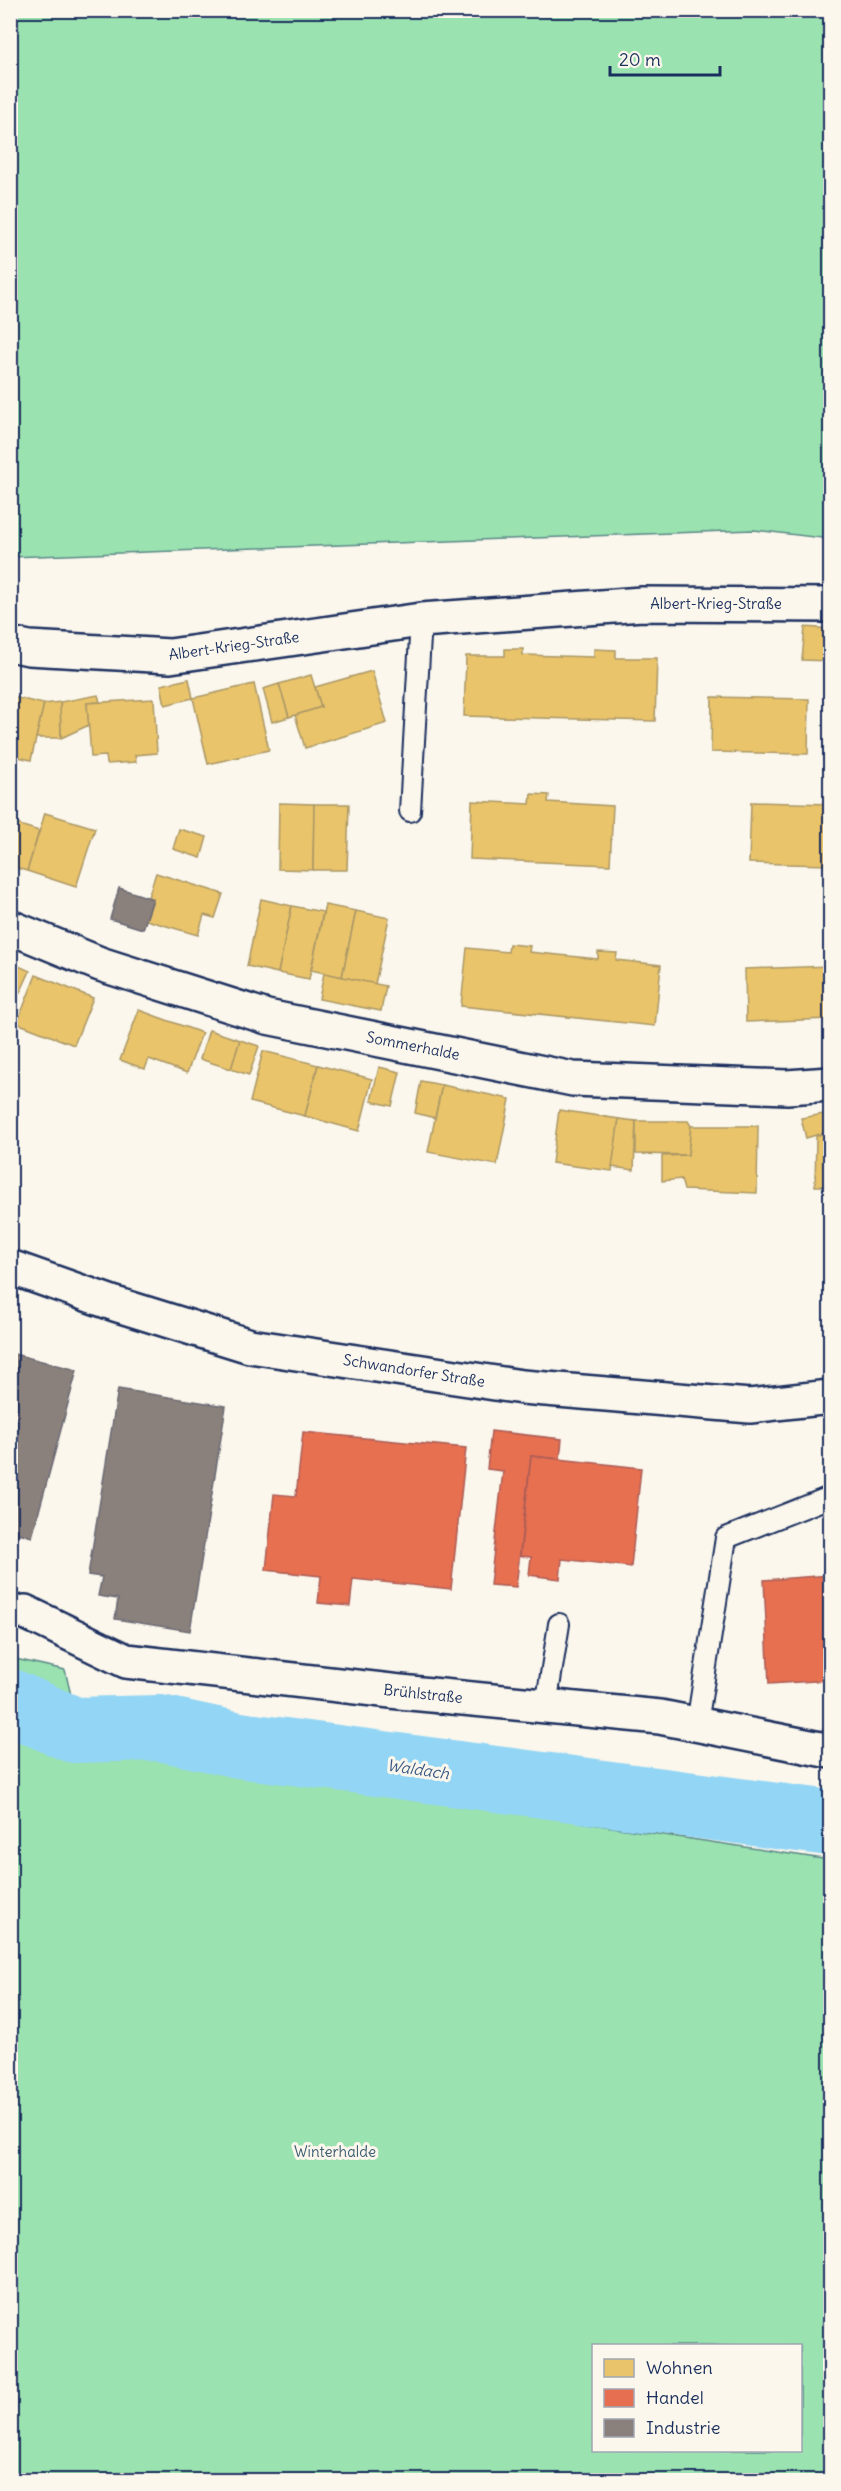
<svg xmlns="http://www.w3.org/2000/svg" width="841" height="2491" viewBox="0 0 841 2491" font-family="Delius,sans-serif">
<rect width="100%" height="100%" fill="#fbf7ec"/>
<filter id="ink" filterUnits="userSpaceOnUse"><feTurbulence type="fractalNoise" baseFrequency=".0167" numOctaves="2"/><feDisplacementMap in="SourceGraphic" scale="12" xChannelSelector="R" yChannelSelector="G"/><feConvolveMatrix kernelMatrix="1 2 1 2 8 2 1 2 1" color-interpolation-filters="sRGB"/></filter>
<g filter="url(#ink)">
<g fill="#9ae2b0" stroke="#5a8887" stroke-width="1.5" fill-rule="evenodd">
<path d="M 10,11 L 830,11 L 830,539 L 754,530 L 11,557 Z"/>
<path d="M 11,1658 L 65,1670 L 84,1750 L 153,1752 L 598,1825 L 830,1860 L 830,2480 L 11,2480 ZM 594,2346 L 800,2346 L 800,2450 L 594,2450 Z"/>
</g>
<g fill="#e9c46a" stroke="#ab9766" stroke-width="1.5">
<path d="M 805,627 L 830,629 L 830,661 L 802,660 Z"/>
<path d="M 505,649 L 523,649 L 523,655 L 594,657 L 594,649 L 616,650 L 616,658 L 657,658 L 655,721 L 464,716 L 466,656 L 505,656 Z"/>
<path d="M 372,671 L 387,723 L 305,748 L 295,715 L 321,707 L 315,687 Z"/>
<path d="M 311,675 L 321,707 L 289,717 L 279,684 Z"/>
<path d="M 189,679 L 193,698 L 165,705 L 161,685 Z"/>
<path d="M 254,684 L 269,750 L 208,764 L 193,698 Z"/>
<path d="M 279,684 L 289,717 L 272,722 L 263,689 Z"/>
<path d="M 98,695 L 100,702 L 87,703 L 89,725 L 61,738 L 60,702 Z"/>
<path d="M 13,697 L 44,704 L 31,760 L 10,755 L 10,709 Z"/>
<path d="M 712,697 L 809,699 L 808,754 L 711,752 Z"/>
<path d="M 154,699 L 157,753 L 135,755 L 136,762 L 107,764 L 106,756 L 91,757 L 87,703 Z"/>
<path d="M 60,702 L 61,738 L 36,738 L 44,704 Z"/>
<path d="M 531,794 L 549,795 L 548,802 L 613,806 L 610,865 L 470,859 L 472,801 L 530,804 Z"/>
<path d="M 751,802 L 830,804 L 830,865 L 749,863 Z"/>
<path d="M 279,803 L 314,804 L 313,870 L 278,869 Z"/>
<path d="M 314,804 L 349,804 L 347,870 L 313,870 Z"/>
<path d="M 45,813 L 95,828 L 76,887 L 27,871 Z"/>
<path d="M 10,822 L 39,831 L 27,871 L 10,866 Z"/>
<path d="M 179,829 L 207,837 L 201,858 L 173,849 Z"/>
<path d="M 156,873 L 223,894 L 215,918 L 204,915 L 198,935 L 146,920 L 153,899 L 148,897 Z"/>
<path d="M 261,899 L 292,906 L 278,973 L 247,966 Z"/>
<path d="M 325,905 L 356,911 L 342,977 L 311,970 Z"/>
<path d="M 292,906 L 323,912 L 309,979 L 278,973 Z"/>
<path d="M 356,911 L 389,918 L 375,984 L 342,977 Z"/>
<path d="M 509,944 L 530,946 L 529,952 L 598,959 L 598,952 L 617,953 L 616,960 L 661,965 L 655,1026 L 461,1006 L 467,948 L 508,952 Z"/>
<path d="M 10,962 L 30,971 L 20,993 L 10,989 Z"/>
<path d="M 830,966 L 830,1019 L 746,1022 L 745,969 Z"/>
<path d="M 324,973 L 386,986 L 381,1011 L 319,999 Z"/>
<path d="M 36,975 L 93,998 L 74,1045 L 17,1023 Z"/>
<path d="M 139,1010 L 202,1033 L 187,1073 L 149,1059 L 145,1069 L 120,1060 Z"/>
<path d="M 209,1030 L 240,1040 L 231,1069 L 200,1059 Z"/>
<path d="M 240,1040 L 259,1046 L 249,1075 L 231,1069 Z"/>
<path d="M 263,1051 L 318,1065 L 305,1116 L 250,1102 Z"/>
<path d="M 318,1065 L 372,1079 L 359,1131 L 305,1116 Z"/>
<path d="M 379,1067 L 400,1072 L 392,1106 L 371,1101 Z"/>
<path d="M 421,1081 L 442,1085 L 435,1118 L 415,1113 Z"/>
<path d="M 442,1085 L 510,1099 L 497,1165 L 428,1152 Z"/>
<path d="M 559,1110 L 619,1119 L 612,1171 L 552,1163 Z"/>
<path d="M 830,1113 L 830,1131 L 806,1138 L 801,1118 Z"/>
<path d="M 619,1119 L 636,1121 L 634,1170 L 612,1167 Z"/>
<path d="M 636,1121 L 688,1121 L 691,1126 L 688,1155 L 636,1154 Z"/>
<path d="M 691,1126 L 758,1126 L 757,1193 L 684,1190 L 681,1179 L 662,1181 L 662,1156 L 688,1155 Z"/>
<path d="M 830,1131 L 830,1186 L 815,1186 L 816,1136 Z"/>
</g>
<g fill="#e76f51" stroke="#aa5c55" stroke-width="1.5">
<path d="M 491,1431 L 562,1439 L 560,1459 L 531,1456 L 516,1587 L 490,1585 L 503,1471 L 487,1469 Z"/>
<path d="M 303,1432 L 466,1448 L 451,1589 L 353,1579 L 350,1606 L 318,1603 L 321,1576 L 266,1570 L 274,1494 L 296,1496 Z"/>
<path d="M 531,1456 L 641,1468 L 631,1567 L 562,1559 L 560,1579 L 529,1575 L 531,1557 L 520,1556 Z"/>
<path d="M 830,1575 L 830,1680 L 769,1684 L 764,1580 Z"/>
</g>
<g fill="#8a817c" stroke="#696873" stroke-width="1.5">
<path d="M 119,888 L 153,899 L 143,929 L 110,919 Z"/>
<path d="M 10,1353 L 77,1370 L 32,1537 L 19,1533 L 14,1553 L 10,1552 Z"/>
<path d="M 118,1389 L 226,1406 L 190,1631 L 115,1619 L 118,1599 L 98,1596 L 102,1577 L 88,1575 Z"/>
</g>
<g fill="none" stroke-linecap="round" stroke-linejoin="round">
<path stroke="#93d5f5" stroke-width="66" d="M 10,1702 L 74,1730 L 160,1728 L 239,1745 L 830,1823"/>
<g stroke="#1b2f5e" stroke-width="24">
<g id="service">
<path d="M 410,811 L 421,620"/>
<path d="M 546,1706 L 559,1624"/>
<path d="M 697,1724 L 726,1538 L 830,1497"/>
</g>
</g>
<g stroke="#1b2f5e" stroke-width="38">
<g id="minor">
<path d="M 10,644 L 29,648 L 170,656 L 421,620 L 642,604 L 830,605"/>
<path d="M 10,927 L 100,964 L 267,1017 L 573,1079 L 787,1087 L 830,1084"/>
<path d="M 25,1612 L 126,1661 L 400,1692 L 660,1717 L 830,1751"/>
</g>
</g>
<g stroke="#1b2f5e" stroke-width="38">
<path id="secondary" d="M 10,1267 L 115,1304 L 250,1346 L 522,1387 L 750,1406 L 830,1397"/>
</g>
<use href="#service" stroke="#fbf7ec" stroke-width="20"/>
<use href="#minor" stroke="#fbf7ec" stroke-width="33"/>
<use href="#secondary" stroke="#fbf7ec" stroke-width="33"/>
</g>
</g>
<g text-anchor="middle" stroke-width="6" stroke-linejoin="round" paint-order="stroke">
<g font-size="15" fill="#1b2f5e" stroke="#fbf7ec">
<text x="716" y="609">Albert-Krieg-Straße</text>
<text transform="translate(234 646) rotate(-8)" y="5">Albert-Krieg-Straße</text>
<text transform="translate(413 1046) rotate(11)" y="5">Sommerhalde</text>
<text transform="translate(414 1371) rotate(9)" y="5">Schwandorfer Straße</text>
<text transform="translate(423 1694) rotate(6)" y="5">Brühlstraße</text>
</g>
<g font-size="15" fill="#3b5c72" stroke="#fbf7ec">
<text x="335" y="2157">Winterhalde</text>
</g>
<g font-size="16" font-style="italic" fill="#395884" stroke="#fbf7ec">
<text transform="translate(418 1769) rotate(8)" y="6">Waldach</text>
</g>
</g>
<rect width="841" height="2491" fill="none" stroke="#fbf7ec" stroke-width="36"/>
<rect x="18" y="18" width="805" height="2455" fill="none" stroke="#1b2f5e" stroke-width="2" filter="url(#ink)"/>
<rect x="592" y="2344" width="210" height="108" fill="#fbf7ec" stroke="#a1a7b3" stroke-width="1.5"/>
<rect x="604" y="2359" width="30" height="18" fill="#e9c46a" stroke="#a1a7b3" stroke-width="1.5"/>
<text x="646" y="2374" font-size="18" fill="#1b2f5e">Wohnen</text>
<rect x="604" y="2389" width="30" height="18" fill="#e76f51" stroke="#a1a7b3" stroke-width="1.5"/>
<text x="646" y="2404" font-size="18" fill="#1b2f5e">Handel</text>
<rect x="604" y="2419" width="30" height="18" fill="#8a817c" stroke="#a1a7b3" stroke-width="1.5"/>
<text x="646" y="2434" font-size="18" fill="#1b2f5e">Industrie</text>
<path d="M610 66v9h110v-9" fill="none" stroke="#1b2f5e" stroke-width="3"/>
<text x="619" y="66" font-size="18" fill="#1b2f5e" stroke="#fbf7ec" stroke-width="4.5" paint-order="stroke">20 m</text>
</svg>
